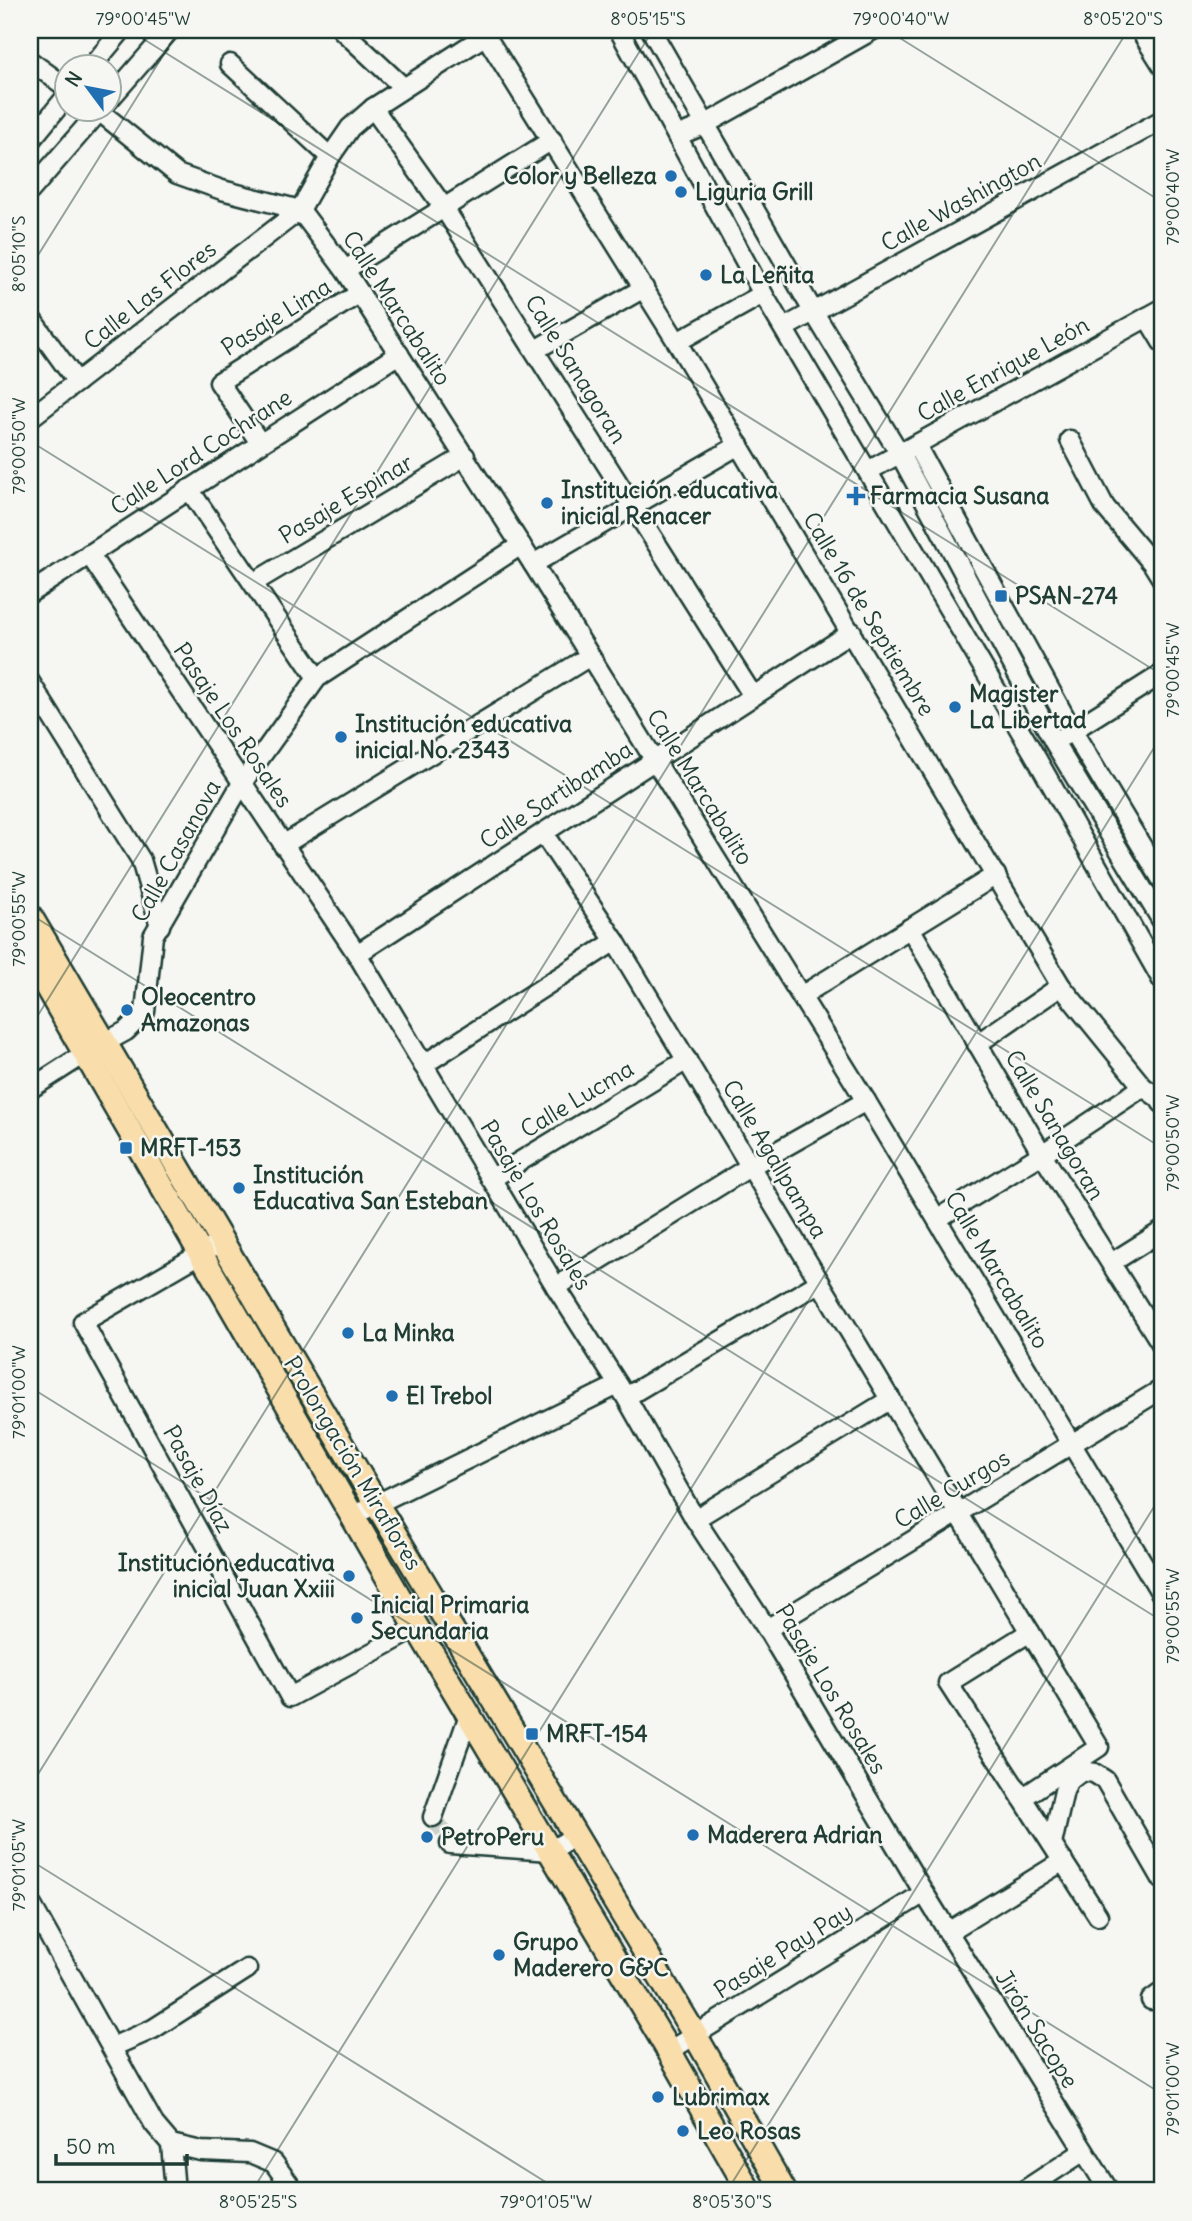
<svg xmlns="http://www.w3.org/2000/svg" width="1192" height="2221" viewBox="0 0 1192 2221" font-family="Delius,sans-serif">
<rect width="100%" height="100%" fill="#f6f6f2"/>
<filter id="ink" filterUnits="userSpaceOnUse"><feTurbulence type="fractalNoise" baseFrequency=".0143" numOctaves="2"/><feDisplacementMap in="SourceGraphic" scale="14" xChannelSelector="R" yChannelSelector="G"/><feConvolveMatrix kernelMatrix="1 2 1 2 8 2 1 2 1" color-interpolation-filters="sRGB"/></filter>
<g filter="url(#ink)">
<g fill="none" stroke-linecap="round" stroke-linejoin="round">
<path stroke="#cbd1cc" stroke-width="18" stroke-dasharray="18 9" stroke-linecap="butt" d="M 433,1817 L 450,1844"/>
<g stroke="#1f3d34" stroke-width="23">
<g id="minor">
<path d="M 342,30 L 403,87"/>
<path d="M 482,30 L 677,342 L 1061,986 L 1143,1087 L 1159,1098 L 1162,1103"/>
<path d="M 619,30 L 763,294 L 1034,754 L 1162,980"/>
<path d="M 651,30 L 813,311 L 900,454 L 1054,742 L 1162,921"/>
<path d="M 1140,30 L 1162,65"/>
<path d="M 30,61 L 66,87"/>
<path d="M 230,64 L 330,157"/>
<path d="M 92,66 L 122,30"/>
<path d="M 108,101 L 170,30"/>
<path d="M 373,108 L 444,208 L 753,696"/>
<path d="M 99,111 L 177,174 L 222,190 L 300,210 L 345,270 L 533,564 L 866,1101 L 1162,1595"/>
<path d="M 677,136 L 706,124 L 873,30"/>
<path d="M 30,141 L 66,97"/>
<path d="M 30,191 L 102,108"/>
<path d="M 345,270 L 552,140"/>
<path d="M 30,317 L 77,382"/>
<path d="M 1147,317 L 1162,342"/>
<path d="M 784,328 L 1162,120"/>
<path d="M 677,342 L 763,294"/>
<path d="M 535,350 L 644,288"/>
<path d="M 30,418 L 300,210 L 330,157 L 350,128 L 373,108 L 486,35"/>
<path d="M 1070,440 L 1105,507 L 1152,563 L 1162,579"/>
<path d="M 260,443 L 219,382 L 360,293"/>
<path d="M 916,445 L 1072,730 L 1162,880"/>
<path d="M 868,471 L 1162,309"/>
<path d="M 189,489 L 317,678"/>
<path d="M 89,554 L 357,954 L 556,1287 L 626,1397 L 695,1519 L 767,1629 L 924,1893 L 1109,2191"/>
<path d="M 533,564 L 739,445"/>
<path d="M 253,583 L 465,456"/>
<path d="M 30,593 L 399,354"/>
<path d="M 30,682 L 141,860 L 160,926"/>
<path d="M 1064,736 L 1162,674"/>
<path d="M 543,833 L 615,941 L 1099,1747 L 1022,1798"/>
<path d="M 283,845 L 590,656"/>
<path d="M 910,928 L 1042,1154 L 1162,1345"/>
<path d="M 357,954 L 852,632"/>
<path d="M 801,996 L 996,875"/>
<path d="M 977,1044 L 1061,986"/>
<path d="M 423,1065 L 615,941"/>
<path d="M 30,1089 L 86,1053 L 126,1031 L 145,1012 L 153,936 L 242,783 L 317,678 L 521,545"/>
<path d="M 491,1179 L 687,1060"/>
<path d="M 937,1219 L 1042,1154 L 1143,1087"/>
<path d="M 221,1242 L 83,1322 L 290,1697 L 417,1628"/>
<path d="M 1111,1263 L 1162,1231"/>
<path d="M 556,1287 L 751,1166 L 866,1101"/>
<path d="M 626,1397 L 820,1282"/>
<path d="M 352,1516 L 618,1385"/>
<path d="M 695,1519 L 891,1399"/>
<path d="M 767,1629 L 1162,1389"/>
<path d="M 1030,1632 L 948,1683 L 1098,1916"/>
<path d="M 433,1817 L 469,1715"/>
<path d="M 450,1844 L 550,1851 L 575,1836"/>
<path d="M 1052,1844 L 1064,1791 L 1069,1781 L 1082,1771 L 1094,1773 L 1105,1780 L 1162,1879"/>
<path d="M 30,1902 L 154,2124 L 171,2144 L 201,2151 L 250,2153 L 274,2163 L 294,2191"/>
<path d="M 948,1932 L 1063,1861"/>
<path d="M 1151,2000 L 1162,1992"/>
<path d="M 112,2047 L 153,2029 L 247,1969"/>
<path d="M 669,2051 L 924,1893"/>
<path d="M 171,2144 L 175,2191"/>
<path d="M 1023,2191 L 1084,2151"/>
</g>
</g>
<g stroke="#1f3d34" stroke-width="28">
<g id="major">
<path d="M 30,916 L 376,1503 L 695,2035 L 784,2191"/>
<path d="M 30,958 L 417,1628 L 669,2051 L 749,2191"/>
</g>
</g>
<use href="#minor" stroke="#f6f6f2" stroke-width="18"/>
<use href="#major" stroke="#f9deab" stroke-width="23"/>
</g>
</g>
<path fill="none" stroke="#1f3d34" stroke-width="2" stroke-opacity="0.45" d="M 129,30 L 1162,675M 887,30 L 1162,202M 30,268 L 179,30M 30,441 L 1162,1148M 30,914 L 1162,1621M 30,1028 L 653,30M 30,1387 L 1162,2094M 30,1787 L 1128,30M 30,1860 L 560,2191M 252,2191 L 1162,735M 727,2191 L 1162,1494"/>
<g fill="#1f6fb2" stroke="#f6f6f2" stroke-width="2.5">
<circle cx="671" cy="176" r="7"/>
<circle cx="681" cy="192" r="7"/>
<circle cx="706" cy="275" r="7"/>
<path d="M852.5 485.5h7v7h7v7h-7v7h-7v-7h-7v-7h7z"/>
<circle cx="547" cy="503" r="7"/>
<rect x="994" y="589" width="14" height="14" rx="3.5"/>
<circle cx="955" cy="707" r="7"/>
<circle cx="341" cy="737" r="7"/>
<circle cx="127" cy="1010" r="7"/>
<rect x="119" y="1141" width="14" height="14" rx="3.5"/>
<circle cx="239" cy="1188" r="7"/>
<circle cx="348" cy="1333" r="7"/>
<circle cx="392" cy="1396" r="7"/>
<circle cx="349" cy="1576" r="7"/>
<circle cx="357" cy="1618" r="7"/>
<rect x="525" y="1727" width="14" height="14" rx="3.5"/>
<circle cx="693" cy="1835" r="7"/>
<circle cx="427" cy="1837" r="7"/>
<circle cx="499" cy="1955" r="7"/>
<circle cx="658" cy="2097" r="7"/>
<circle cx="683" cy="2131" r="7"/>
</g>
<g text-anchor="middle" stroke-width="5" stroke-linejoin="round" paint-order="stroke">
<g font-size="23" font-weight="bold" fill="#1f3d34" stroke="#f6f6f2" text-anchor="start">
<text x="657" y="184" text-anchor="end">Color y Belleza</text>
<text x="695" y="200">Liguria Grill</text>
<text x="720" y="283">La Leñita</text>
<text x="561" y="498">Institución educativa<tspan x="561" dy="26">inicial Renacer</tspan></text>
<text x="870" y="504">Farmacia Susana</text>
<text x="1015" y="604">PSAN-274</text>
<text x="969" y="702">Magister<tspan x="969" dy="26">La Libertad</tspan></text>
<text x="355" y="732">Institución educativa<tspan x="355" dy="26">inicial No. 2343</tspan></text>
<text x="141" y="1005">Oleocentro<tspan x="141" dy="26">Amazonas</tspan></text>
<text x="140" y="1156">MRFT-153</text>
<text x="253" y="1183">Institución<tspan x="253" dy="26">Educativa San Esteban</tspan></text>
<text x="362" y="1341">La Minka</text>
<text x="406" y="1404">El Trebol</text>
<text x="335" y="1571" text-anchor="end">Institución educativa<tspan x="335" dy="26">inicial Juan Xxiii</tspan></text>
<text x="371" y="1613">Inicial Primaria<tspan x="371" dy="26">Secundaria</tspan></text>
<text x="546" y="1742">MRFT-154</text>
<text x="707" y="1843">Maderera Adrian</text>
<text x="441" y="1845">PetroPeru</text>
<text x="513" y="1950">Grupo<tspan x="513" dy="26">Maderero G&amp;C</tspan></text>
<text x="672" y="2105">Lubrimax</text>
<text x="697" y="2139">Leo Rosas</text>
</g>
<g font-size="23" fill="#1f3d34" stroke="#f6f6f2">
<text transform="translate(961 202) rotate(-29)" y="8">Calle Washington</text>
<text transform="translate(150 295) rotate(-38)" y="8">Calle Las Flores</text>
<text transform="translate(397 308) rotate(57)" y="8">Calle Marcabalito</text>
<text transform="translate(276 317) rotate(-32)" y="8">Pasaje Lima</text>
<text transform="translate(576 369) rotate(58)" y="8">Calle Sanagoran</text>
<text transform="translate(1003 369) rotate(-29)" y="8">Calle Enrique León</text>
<text transform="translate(201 452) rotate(-33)" y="8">Calle Lord Cochrane</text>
<text transform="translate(346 499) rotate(-31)" y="8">Pasaje Espinar</text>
<text transform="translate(869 614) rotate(59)" y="8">Calle 16 de Septiembre</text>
<text transform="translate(233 725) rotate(56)" y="8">Pasaje Los Rosales</text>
<text transform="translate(700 787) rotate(58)" y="8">Calle Marcabalito</text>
<text transform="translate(556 795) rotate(-33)" y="8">Calle Sartibamba</text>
<text transform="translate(176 851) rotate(-61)" y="8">Calle Casanova</text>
<text transform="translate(577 1099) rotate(-31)" y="8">Calle Lucma</text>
<text transform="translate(1055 1125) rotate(59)" y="8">Calle Sanagoran</text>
<text transform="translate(775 1159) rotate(59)" y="8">Calle Agallpampa</text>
<text transform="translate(536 1205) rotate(59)" y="8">Pasaje Los Rosales</text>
<text transform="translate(997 1270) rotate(59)" y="8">Calle Marcabalito</text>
<text transform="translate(353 1463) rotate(59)" y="8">Prolongación Miraflores</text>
<text transform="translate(198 1479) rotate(61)" y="8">Pasaje Díaz</text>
<text transform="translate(952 1489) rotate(-31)" y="8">Calle Curgos</text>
<text transform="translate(831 1689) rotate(59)" y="8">Pasaje Los Rosales</text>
<text transform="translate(783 1951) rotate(-32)" y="8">Pasaje Pay Pay</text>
<text transform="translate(1037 2029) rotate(58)" y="8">Jirón Sacope</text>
</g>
</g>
<rect width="1192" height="2221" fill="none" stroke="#f6f6f2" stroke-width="77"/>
<g transform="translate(88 88) rotate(302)"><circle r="33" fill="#f6f6f2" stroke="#a0aca6" stroke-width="2"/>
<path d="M0-5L12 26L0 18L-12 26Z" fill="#1f6fb2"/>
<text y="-10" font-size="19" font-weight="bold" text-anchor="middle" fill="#1f3d34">N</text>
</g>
<path d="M56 2154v10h131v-10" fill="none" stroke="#1f3d34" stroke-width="3.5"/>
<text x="66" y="2154" font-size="21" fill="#1f3d34" stroke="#f6f6f2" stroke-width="5" paint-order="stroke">50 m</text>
<rect x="38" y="38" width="1116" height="2144" fill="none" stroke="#1f3d34" stroke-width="2.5"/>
<g font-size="18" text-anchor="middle" fill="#1f3d34">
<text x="143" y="25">79°00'45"W</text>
<text x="648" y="25">8°05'15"S</text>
<text x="901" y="25">79°00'40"W</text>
<text x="1123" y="25">8°05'20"S</text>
<text transform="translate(1173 197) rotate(-90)" y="6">79°00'40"W</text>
<text transform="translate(19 254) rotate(-90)" y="6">8°05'10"S</text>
<text transform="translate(19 446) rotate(-90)" y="6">79°00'50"W</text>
<text transform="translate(1173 670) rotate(-90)" y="6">79°00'45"W</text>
<text transform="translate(19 919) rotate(-90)" y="6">79°00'55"W</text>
<text transform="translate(1173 1143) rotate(-90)" y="6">79°00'50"W</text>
<text transform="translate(19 1392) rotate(-90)" y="6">79°01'00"W</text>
<text transform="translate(1173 1616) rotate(-90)" y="6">79°00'55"W</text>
<text transform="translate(19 1865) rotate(-90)" y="6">79°01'05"W</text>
<text transform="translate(1173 2089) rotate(-90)" y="6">79°01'00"W</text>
<text x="258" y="2208">8°05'25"S</text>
<text x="546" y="2208">79°01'05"W</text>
<text x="732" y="2208">8°05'30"S</text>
</g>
</svg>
